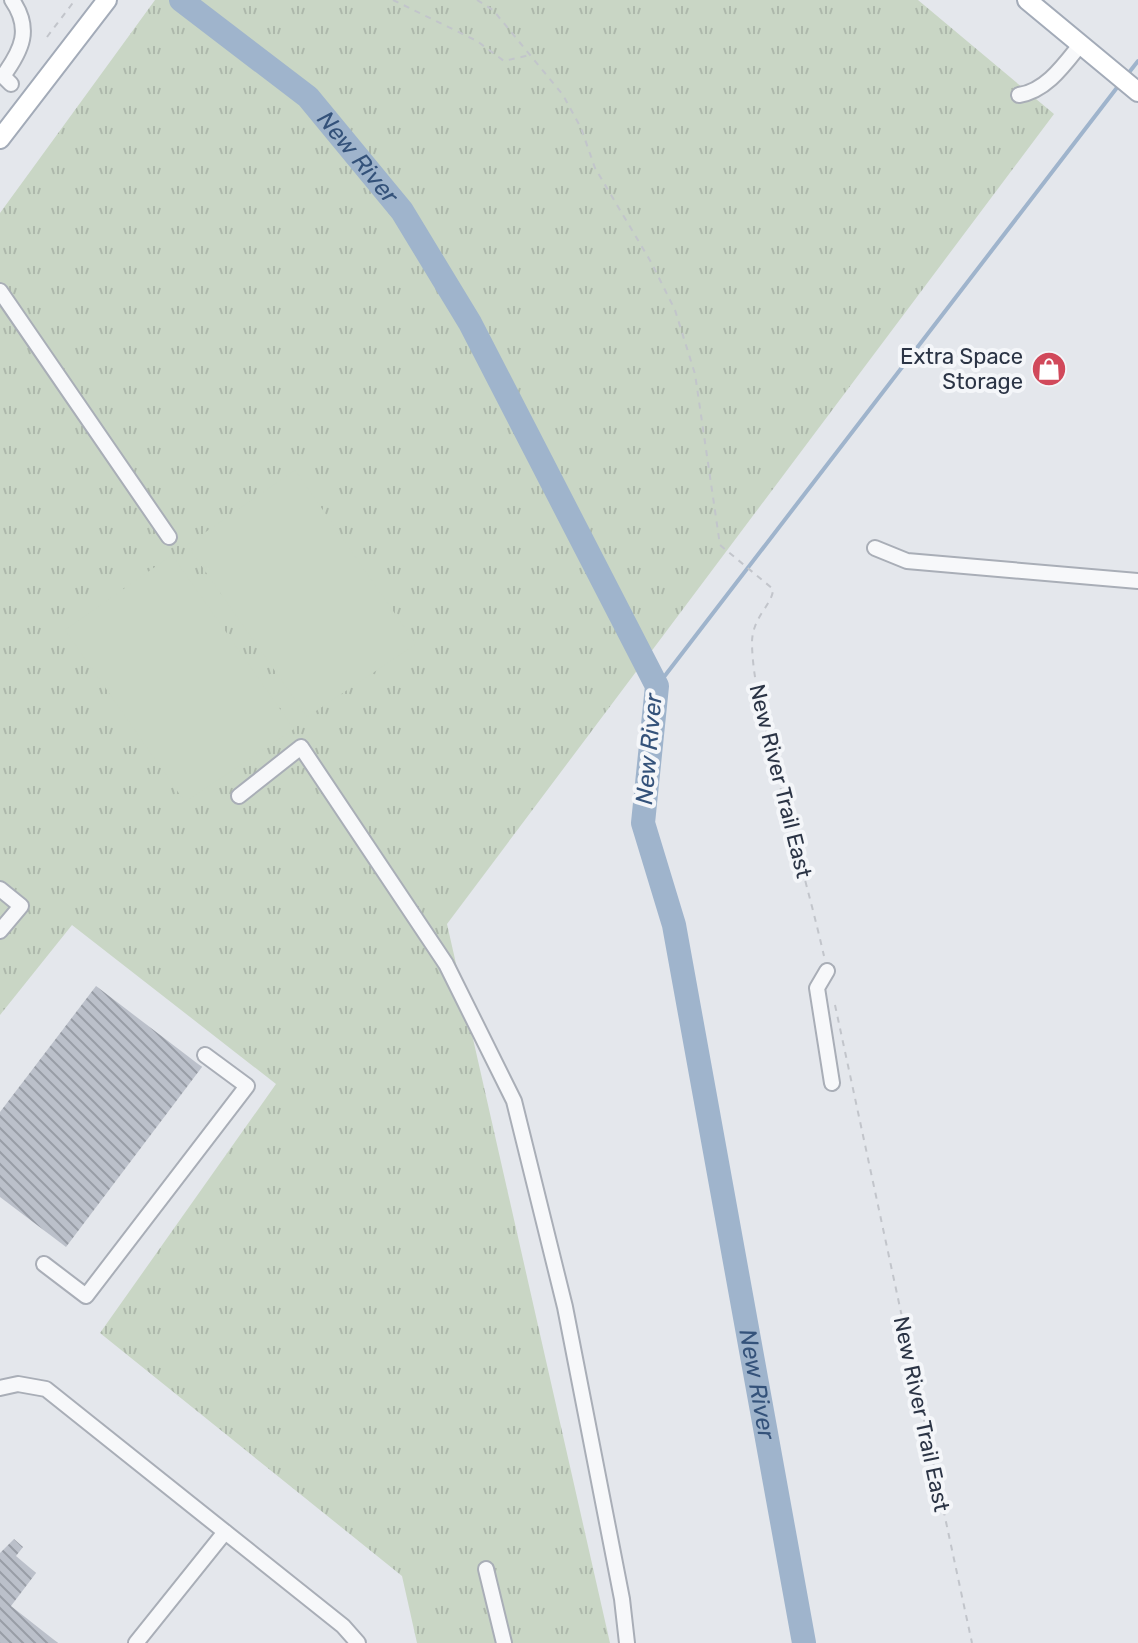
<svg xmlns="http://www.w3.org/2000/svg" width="1138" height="1643" viewBox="0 0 1138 1643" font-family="Rubik,sans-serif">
<defs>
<pattern id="grass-tufts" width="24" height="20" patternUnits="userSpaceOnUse" patternTransform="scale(2)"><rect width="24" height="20" fill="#c9d6c5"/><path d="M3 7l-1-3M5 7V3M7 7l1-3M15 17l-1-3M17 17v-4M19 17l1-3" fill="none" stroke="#adb8ab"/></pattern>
<pattern id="building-back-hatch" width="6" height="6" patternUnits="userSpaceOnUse" patternTransform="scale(2)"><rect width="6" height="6" fill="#bbc0ca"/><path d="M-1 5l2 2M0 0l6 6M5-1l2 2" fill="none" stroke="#989da6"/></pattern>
</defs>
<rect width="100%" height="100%" fill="#e4e7ec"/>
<path fill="url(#grass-tufts)" d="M 155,0 L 918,0 L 1054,114 L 447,924 L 610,1643 L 417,1643 L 402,1576 L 100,1333 L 276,1084 L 72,925 L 0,1015 L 0,213 Z"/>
<g fill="#c9d6c5">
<path d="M 295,470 L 416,644 L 307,717 L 187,545 Z"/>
<path d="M 172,555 L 294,729 L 185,802 L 65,630 Z"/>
</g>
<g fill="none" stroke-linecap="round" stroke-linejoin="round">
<g stroke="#9fb4cc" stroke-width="4">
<path d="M 1127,75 L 1138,61"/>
<path d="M 657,686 L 1119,85"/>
</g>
<path stroke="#9fb4cc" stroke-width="24" id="s1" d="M 181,0 L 308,97 L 402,211 L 470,323 L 657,686 L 643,823 L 674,925 L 804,1643"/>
</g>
<g fill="url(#building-back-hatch)">
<path d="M 96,986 L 202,1067 L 66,1247 L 0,1197 L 0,1112 Z"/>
<path d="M 14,1539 L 23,1547 L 16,1556 L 36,1573 L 11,1606 L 58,1643 L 0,1643 L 0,1553 Z"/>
</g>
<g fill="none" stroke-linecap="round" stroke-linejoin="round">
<g stroke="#a9aeb7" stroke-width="18">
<g id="minor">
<path d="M 11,84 L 3,76 C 22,50 32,29 12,0"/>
<path d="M 1019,95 C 1046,91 1064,65 1080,45"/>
<path d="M 0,291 L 169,537"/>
<path d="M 875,548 L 907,561 L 1138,581"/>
<path d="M 239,796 L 301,747 L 446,964 L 514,1101 L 565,1307 L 622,1599 L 627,1643"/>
<path d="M 0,889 L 21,906 L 0,931"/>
<path d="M 827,971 L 817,988 L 832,1083"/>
<path d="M 44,1264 L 86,1296 L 247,1086 L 205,1055"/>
<path d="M 0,1388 L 18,1384 L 46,1389 L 343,1626 L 358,1643"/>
<path d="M 486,1569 L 504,1643"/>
<path d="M 136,1643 L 225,1532"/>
</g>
</g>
<g stroke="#a3abb8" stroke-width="22">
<g id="major">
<path d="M 1027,0 L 1138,92"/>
<path d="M 0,139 L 107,0"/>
</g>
</g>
<g stroke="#c2c5cb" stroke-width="2" stroke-dasharray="6 6" stroke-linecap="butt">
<path d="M 393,0 L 477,41 L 504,61 L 530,55"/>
<path d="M 477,0 L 493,10 L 563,95 L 581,128 L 595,168 L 651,262 L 675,310 L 695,374 L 720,545 L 773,589 C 773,605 751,617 752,645 C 753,679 762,714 770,747 C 787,817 808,886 824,956"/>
<path d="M 47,37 L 75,0"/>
<path d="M 835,1005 L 972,1643"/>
</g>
<use href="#minor" stroke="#f7f8fa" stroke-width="14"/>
<use href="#major" stroke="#fff" stroke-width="18"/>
</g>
<defs>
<g id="shop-disc" transform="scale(1.8)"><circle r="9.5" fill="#d1495b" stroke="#f4f6f9"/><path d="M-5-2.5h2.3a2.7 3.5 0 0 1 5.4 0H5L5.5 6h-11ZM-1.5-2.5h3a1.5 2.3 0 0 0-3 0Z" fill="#fff"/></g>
</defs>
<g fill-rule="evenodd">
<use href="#shop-disc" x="1049" y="369"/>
</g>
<g text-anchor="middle" stroke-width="8" stroke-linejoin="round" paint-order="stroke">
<g font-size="22" fill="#2b3445" stroke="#f4f6f9" text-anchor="end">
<text x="1023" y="364">Extra Space<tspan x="1023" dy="25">Storage</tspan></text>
</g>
<g font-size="22" fill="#2b3445" stroke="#f4f6f9">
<text transform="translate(781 781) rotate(76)" y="8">New River Trail East</text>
<text transform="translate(922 1414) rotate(78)" y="8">New River Trail East</text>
</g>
<g font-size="24" font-style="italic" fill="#34527a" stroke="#f4f6f9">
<text dy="8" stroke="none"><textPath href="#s1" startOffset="238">New River</textPath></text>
<text transform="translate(649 749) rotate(-85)" y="8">New River</text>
<text dy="8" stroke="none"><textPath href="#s1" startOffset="1558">New River</textPath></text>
</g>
</g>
</svg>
